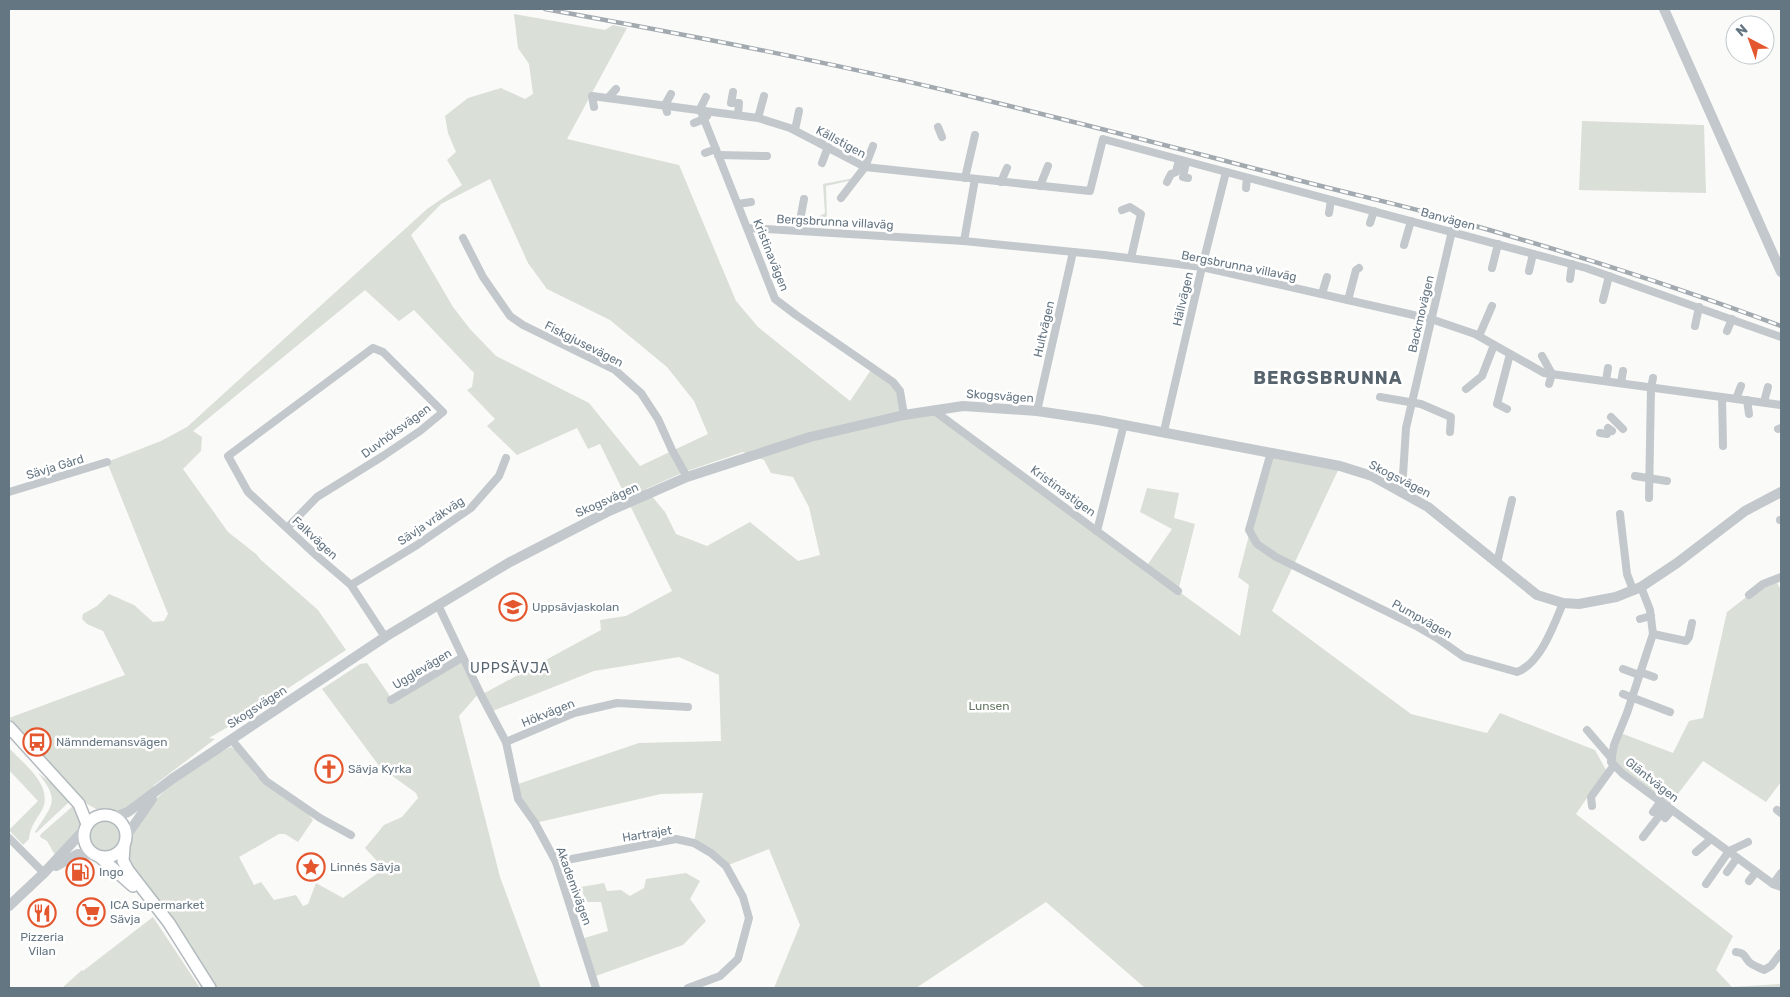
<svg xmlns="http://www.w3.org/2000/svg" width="1790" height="997" viewBox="0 0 1790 997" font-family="Rubik,sans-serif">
<rect width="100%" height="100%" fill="#fafaf8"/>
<g fill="#dadfd7" fill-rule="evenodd">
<path d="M 514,14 L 605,30 L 613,25 L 627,28 L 567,139 L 679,165 L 736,301 L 758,327 L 850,401 L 873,367 L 893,382 L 904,414 L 933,410 L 1146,567 L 1172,529 L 1140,512 L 1147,488 L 1179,493 L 1174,518 L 1195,524 L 1178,591 L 1240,636 L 1249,585 L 1238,577 L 1271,452 L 1340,466 L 1272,611 L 1411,714 L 1487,733 L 1500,713 L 1595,750 L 1606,770 L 1576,814 L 1733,936 L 1716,970 L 1732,987 L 1781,984 L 1781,988 L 1145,988 L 1046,902 L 916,988 L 774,988 L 800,925 L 769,849 L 726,866 L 694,843 L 703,793 L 661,794 L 535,823 L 518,799 L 515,785 L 639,743 L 721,741 L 719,675 L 679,657 L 594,671 L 490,712 L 481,695 L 601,630 L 600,620 L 626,616 L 672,591 L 600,444 L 588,449 L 577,428 L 517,455 L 487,426 L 495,419 L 467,390 L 472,387 L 474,373 L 414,310 L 399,321 L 365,290 L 193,431 L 202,437 L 201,451 L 183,469 L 228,532 L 256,554 L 261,560 L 318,610 L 346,650 L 240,720 L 209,738 L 215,739 L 153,786 L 154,787 L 122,812 L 100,809 L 98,810 L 87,804 L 9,718 L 125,675 L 103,631 L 87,624 L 82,619 L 83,614 L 97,606 L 109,594 L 134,605 L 153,622 L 164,621 L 168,614 L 107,462 L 161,441 L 187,427 L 427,209 L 462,185 L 447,160 L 456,152 L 448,133 L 445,116 L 468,98 L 501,88 L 525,99 L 533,94 L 529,64 L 518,48 ZM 490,179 L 528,263 L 547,289 L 610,320 L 667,367 L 694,401 L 708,434 L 640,466 L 589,403 L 496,356 L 470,329 L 453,307 L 411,235 L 441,204 ZM 743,452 L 764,460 L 771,473 L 793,477 L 809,507 L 820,555 L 798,561 L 750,522 L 707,546 L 676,534 L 665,512 L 646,489 L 684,472 Z"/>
<path d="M 1582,121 L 1704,125 L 1706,193 L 1579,190 Z"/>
<path d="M 854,178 L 853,180 L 826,186 L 827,223 L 836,228 L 803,226 L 825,213 L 823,184 Z"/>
<path d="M 1775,579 L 1781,590 L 1781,782 L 1766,802 L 1703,761 L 1668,807 L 1611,762 L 1618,732 L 1673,753 L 1689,721 L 1703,718 L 1727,612 L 1763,584 Z"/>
<path d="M 463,657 L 480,692 L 459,716 L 500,877 L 541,988 L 213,988 L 131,870 L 125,852 L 137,824 L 147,807 L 171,785 L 222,751 L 231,747 L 237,750 L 257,777 L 266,781 L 303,808 L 313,820 L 298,842 L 285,834 L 279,834 L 239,857 L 254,885 L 261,882 L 274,900 L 296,895 L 303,906 L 308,904 L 316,883 L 343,898 L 378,873 L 378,862 L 365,848 L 384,825 L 402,817 L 418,798 L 416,793 L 380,767 L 322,689 L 360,664 L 367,663 L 392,699 Z"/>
<path d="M 9,748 C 24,764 54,786 42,810 C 36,820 30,827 29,839 L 23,845 L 9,830 L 38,801 L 9,770 Z"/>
<path d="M 38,773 L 51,783 L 69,802 L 36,833 L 35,832 C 52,805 61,801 38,773 Z"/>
<path d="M 73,806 C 93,828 71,839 55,855 L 47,841 L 40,837 L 41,834 Z"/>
<circle cx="105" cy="836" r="17"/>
<path d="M 686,873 L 700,881 L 690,899 L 706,921 L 683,945 L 593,977 L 581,939 L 608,931 L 601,902 L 586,902 L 581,887 L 604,883 L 607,891 L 621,890 L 630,896 L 644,888 L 646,879 Z"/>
<path d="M 153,917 L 200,988 L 62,988 L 82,970 L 83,971 Z"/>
</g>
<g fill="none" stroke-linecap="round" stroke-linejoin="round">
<g stroke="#b3babf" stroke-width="14">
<g id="secondary">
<path d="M 9,727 L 79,804 L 87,824"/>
<circle cx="105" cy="836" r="21"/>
<path d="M 124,847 L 123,861 L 128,870 L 169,923 L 210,988"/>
<path d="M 100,857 L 133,886"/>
</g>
</g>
<g stroke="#c3c8cc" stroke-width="8">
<path d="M 733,92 L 731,103 L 739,103 L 738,115"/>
<path d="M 706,97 L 700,109 L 775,299 L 796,315 L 893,382 L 900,391 L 904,415"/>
<path d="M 608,98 L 616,89"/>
<path d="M 594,107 L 592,96 L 758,118 L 790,128 L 865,167 L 1090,191 L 1103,139 L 1586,268 L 1781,337"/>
<path d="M 667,112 L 665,105 L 671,94"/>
<path d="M 758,118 L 764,96"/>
<path d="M 694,123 L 704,119 L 707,116"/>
<path d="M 938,127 L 942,137"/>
<path d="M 795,130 L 799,111"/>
<path d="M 821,144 L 826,132"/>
<path d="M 705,153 L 716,149"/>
<path d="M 718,155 L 767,156"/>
<path d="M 1186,162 L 1183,177 L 1188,178"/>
<path d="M 822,163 L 828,147"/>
<path d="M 965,178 L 975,135"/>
<path d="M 1001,182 L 1007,168"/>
<path d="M 1167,182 L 1171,174 L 1176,172 L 1179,160"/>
<path d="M 1040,186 L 1048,166"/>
<path d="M 1246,188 L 1247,178"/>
<path d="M 841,198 L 865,167 L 873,146"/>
<path d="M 738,204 L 751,202"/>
<path d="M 1122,210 L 1130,207 L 1141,214 L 1131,258"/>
<path d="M 1329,213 L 1331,200"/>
<path d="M 1370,223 L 1374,211"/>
<path d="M 748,228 L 964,241 L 1104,255 L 1202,267 L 1431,319 L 1475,334 L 1544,373 L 1781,405"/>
<path d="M 798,231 L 804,199"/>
<path d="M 463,238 L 483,277 L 510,316 L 523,325 L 615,370 L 641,393 L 658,419 L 672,450 L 687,477"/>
<path d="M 964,241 L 975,179"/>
<path d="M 1404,245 L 1411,221"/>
<path d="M 1492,268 L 1498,244"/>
<path d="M 1529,271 L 1533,254"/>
<path d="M 1570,279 L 1572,264"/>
<path d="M 1322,294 L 1327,277"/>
<path d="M 1348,300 L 1356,270 L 1359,268"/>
<path d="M 1603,300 L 1609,276"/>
<path d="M 1695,326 L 1699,307"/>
<path d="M 1727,331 L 1732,319"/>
<path d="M 1479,336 L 1492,306"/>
<path d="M 1542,356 L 1552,374 L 1549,384"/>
<path d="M 1606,381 L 1608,368"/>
<path d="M 1621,383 L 1623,371"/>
<path d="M 1466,389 L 1482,376 L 1494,345"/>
<path d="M 1380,397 L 1421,404 L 1451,417 L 1450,432"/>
<path d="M 1722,397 L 1723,446"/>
<path d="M 1736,399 L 1741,386"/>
<path d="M 1747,400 L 1749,414"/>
<path d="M 1764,402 L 1768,387"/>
<path d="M 1507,409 L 1497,404 L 1510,354"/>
<path d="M 933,410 L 1178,591"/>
<path d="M 1037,411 L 1073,252"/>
<path d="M 1611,417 L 1623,429"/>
<path d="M 1608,428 L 1612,431"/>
<path d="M 1778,429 L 1781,428"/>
<path d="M 1164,431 L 1202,267 L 1226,172"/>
<path d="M 1600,433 L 1607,434"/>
<path d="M 1271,452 L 1249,530 L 1257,544 L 1276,557 L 1418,627 L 1437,638 L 1464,657 L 1517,672 C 1540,664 1554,625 1563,603"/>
<path d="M 1635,476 L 1667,481"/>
<path d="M 1402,491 L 1406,428 L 1452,231"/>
<path d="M 9,492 L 107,462"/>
<path d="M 1649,498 L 1651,388 L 1653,378"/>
<path d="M 1620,514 L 1627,574 L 1633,590"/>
<path d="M 1780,520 L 1781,520"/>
<path d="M 288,527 L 317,497 L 383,456 L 420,431 L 443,412 L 383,352 L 373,348 L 228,456 L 248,492 L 317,556 L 351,585 L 385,637"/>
<path d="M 1097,531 L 1124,424"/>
<path d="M 1497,563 L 1512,500"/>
<path d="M 351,585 L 417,545 L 471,508 L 499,476 L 506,458"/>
<path d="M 1641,587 L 1650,610 L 1653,634 L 1627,713 L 1614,745 L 1611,762 L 1623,774 L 1773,884 L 1781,887"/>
<path d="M 1749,595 L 1763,584 L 1781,577"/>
<path d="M 438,605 L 481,695 L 506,742 L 518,799 L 535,823 L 556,862 L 596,988"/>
<path d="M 1640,619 L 1651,616"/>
<path d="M 1653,634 L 1686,641 L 1689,637 L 1692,623"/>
<path d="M 1623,669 L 1639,675"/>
<path d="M 1640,672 L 1654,677"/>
<path d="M 1623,694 L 1670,712"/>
<path d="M 391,700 L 463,657"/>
<path d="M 1587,730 L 1612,759"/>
<path d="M 231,739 L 266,781 L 320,818 L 351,835"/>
<path d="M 506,742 L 574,713 L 617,703 L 688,707"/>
<path d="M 1592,806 L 1591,797 L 1614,765"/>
<path d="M 1777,810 L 1781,813"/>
<path d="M 1653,812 L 1661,801"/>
<path d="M 1665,818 L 1672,810"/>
<path d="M 1643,837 L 1667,806"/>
<path d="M 9,838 L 44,873"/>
<path d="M 1696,852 L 1711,839"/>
<path d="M 556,862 L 676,839 L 694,843 L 711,853 L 726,866 L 743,897 L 749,918 L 738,959 L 720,976 L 688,988"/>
<path d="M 1727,872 L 1737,858"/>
<path d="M 1749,881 L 1756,872"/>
<path d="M 1706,884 L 1729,851 L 1748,842"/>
<path d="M 1773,884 L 1781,873"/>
<path d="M 1736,952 C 1745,953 1744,956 1749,962 C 1752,965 1760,968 1764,970 L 1771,966 L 1781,953"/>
</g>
<g stroke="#c3c8cc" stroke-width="10">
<path d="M 1664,9 L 1781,272"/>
<path d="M 115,817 L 128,812 L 172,779 L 385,637 L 510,562 L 607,512 L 687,477 L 810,437 L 904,415 L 963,406 L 1037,411 L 1098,420 L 1340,466 L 1372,476 L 1428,507 L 1537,595 L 1563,603 L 1579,604 L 1616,597 L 1641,587 L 1677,563 L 1745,511 L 1781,492"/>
<path d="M 127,835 L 152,799"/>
<path d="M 56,866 L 78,854 L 95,855"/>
<path d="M 9,906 L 44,873 L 84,830"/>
</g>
<use href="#secondary" stroke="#fff" stroke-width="11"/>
<g stroke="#a2aab0" stroke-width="4.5">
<path id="rail" d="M 545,9 C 693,36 840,64 985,100 C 1087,125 1189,151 1290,178 C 1346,193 1402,205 1458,221 C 1567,252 1675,286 1781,326"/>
</g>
<use href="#rail" stroke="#fff" stroke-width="2.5" stroke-dasharray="8" stroke-linecap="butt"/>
</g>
<defs>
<g id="school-ring" transform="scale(1.4375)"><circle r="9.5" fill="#fff" stroke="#e4572e" stroke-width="1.5"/><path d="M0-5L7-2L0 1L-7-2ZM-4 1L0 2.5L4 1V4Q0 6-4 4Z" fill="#e4572e"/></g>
<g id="bus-ring" transform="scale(1.4375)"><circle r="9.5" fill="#fff" stroke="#e4572e" stroke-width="1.5"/><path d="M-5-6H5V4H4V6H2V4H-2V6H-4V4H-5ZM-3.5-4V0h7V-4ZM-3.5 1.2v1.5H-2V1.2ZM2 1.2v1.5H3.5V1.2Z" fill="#e4572e"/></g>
<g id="church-ring" transform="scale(1.4375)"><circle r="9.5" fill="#fff" stroke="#e4572e" stroke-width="1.5"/><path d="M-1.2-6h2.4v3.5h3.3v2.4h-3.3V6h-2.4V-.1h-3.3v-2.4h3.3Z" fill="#e4572e"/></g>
<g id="sight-ring" transform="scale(1.4375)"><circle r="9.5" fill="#fff" stroke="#e4572e" stroke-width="1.5"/><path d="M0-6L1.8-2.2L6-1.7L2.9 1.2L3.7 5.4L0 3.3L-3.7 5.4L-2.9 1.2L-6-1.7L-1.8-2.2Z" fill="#e4572e"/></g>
<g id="fuel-ring" transform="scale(1.4375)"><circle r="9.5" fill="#fff" stroke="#e4572e" stroke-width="1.5"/><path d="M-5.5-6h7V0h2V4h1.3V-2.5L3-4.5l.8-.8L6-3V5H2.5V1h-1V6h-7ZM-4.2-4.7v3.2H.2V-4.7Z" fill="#e4572e"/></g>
<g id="supermarket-ring" transform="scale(1.4375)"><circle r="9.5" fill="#fff" stroke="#e4572e" stroke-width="1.5"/><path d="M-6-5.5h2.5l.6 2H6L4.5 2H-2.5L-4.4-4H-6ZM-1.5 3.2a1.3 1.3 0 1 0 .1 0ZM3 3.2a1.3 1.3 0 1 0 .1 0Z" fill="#e4572e"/></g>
<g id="restaurant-ring" transform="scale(1.4375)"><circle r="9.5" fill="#fff" stroke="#e4572e" stroke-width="1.5"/><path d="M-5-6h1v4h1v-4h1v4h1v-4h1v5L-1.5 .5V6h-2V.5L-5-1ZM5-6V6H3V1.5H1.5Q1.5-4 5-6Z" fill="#e4572e"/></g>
</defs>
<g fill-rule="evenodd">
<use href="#school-ring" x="513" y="607"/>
<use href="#bus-ring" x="37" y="742"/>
<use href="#church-ring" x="329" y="769"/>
<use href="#sight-ring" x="311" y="867"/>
<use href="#fuel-ring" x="80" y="872"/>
<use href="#supermarket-ring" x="91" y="912"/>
<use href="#restaurant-ring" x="42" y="913"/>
</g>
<g text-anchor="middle" stroke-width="5" stroke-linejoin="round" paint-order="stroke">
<g font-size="12" fill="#657683" stroke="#fff">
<text transform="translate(841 142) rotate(28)" y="4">Källstigen</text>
<text transform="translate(1448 219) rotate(15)" y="4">Banvägen</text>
<text transform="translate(835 222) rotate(3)" y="4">Bergsbrunna villaväg</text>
<text transform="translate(771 255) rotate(68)" y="4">Kristinavägen</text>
<text transform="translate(1239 266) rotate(11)" y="4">Bergsbrunna villaväg</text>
<text transform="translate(1183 299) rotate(-77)" y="4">Hällvägen</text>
<text transform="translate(1421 314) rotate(-77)" y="4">Backmovägen</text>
<text transform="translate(1044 329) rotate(-77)" y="4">Hultvägen</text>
<text transform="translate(584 344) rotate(27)" y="4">Fiskgjusevägen</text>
<text transform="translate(1000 396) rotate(4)" y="4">Skogsvägen</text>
<text transform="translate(396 431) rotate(-36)" y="4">Duvhöksvägen</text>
<text transform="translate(55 467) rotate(-17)" y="4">Sävja Gård</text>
<text transform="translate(1400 479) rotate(27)" y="4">Skogsvägen</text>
<text transform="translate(1063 491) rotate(36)" y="4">Kristinastigen</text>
<text transform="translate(607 500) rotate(-24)" y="4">Skogsvägen</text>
<text transform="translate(431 521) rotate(-34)" y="4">Sävja vråkväg</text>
<text transform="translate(315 538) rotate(43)" y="4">Falkvägen</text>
<text transform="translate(1422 619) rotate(29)" y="4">Pumpvägen</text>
<text transform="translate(422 669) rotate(-31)" y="4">Ugglevägen</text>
<text transform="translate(257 707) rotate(-33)" y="4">Skogsvägen</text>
<text transform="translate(548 713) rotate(-22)" y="4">Hökvägen</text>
<text transform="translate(1652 780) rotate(38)" y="4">Gläntvägen</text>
<text transform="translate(647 834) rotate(-9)" y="4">Hartrajet</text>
<text transform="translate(574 886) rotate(70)" y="4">Akademivägen</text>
</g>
<g font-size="12" fill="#657683" stroke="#fff" text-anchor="start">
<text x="532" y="611">Uppsävjaskolan</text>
<text x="56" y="746">Nämndemansvägen</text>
<text x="348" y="773">Sävja Kyrka</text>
<text x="330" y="871">Linnés Sävja</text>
<text x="99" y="876">Ingo</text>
<text x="110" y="909">ICA Supermarket<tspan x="110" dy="14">Sävja</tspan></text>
<text x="42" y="941" text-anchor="middle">Pizzeria<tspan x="42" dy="14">Vilan</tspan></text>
</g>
<g font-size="12" fill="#687a64" stroke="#fff">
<text x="989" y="710">Lunsen</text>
</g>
<g font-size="14" letter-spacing="1" fill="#57646e" stroke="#fff">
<text x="510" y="673">UPPSÄVJA</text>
</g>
<g font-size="18" font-weight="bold" letter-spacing="1" fill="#57646e" stroke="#fff">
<text x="1328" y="384">BERGSBRUNNA</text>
</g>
</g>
<rect width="1790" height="997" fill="none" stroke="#657683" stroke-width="20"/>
<g transform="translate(1750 40) rotate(319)"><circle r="24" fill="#ffffff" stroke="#c1c8cd"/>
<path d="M0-4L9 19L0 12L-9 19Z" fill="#e4572e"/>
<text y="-8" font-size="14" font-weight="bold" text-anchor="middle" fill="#657683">N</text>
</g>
</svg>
